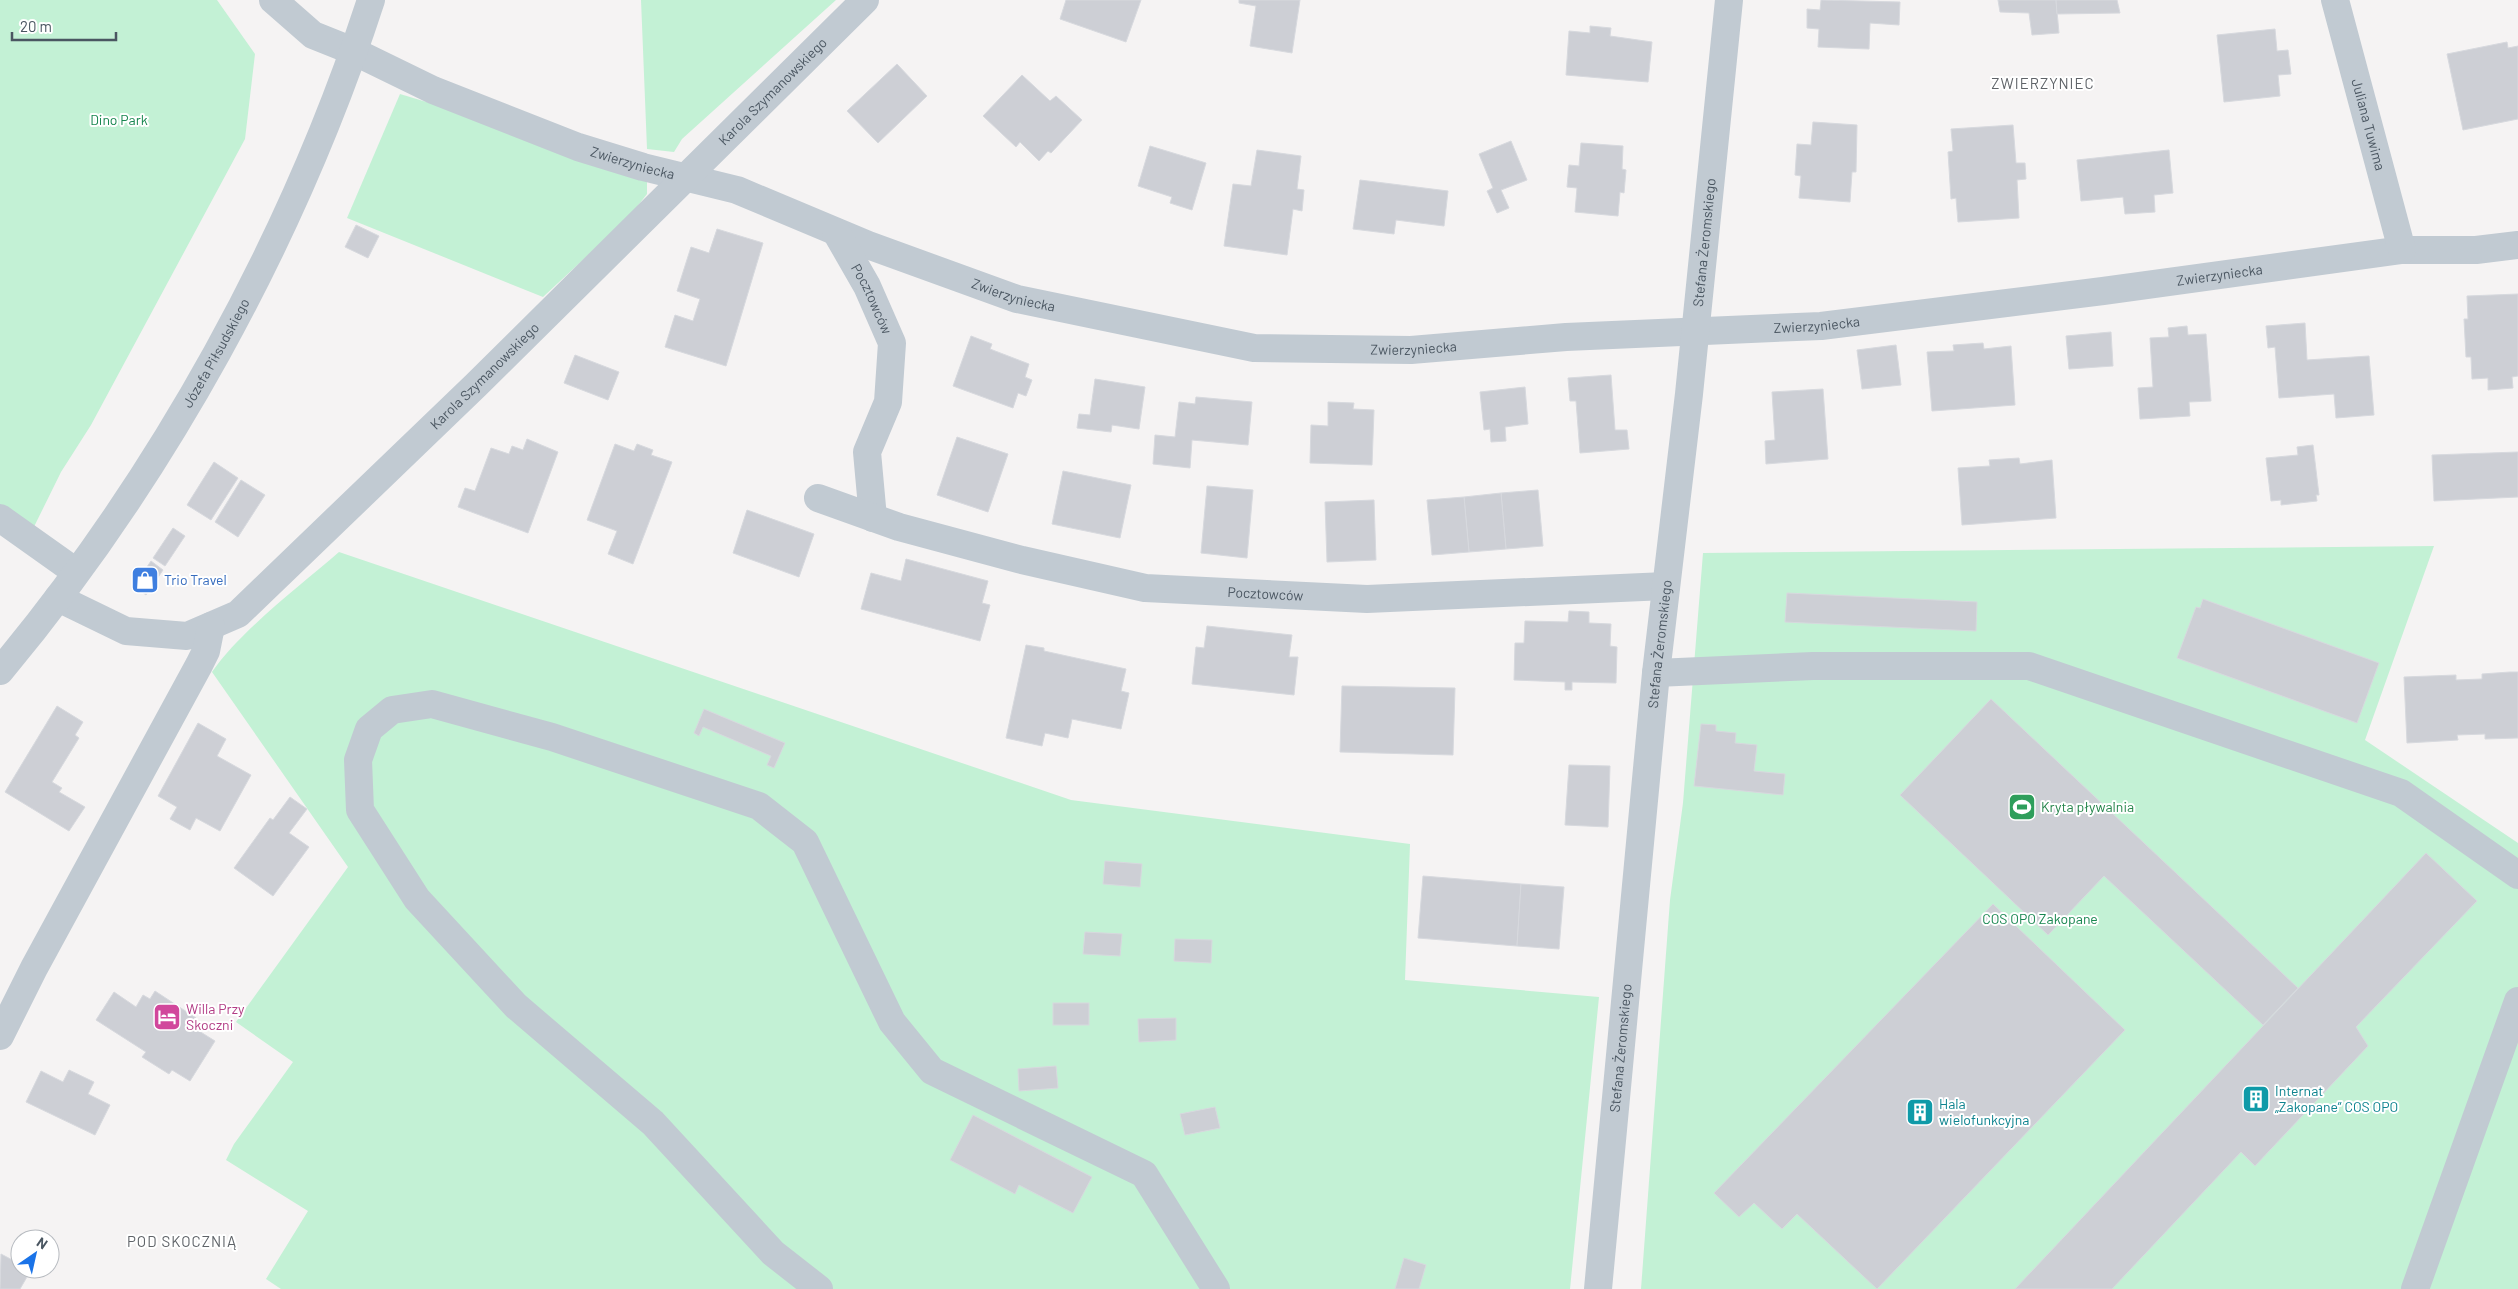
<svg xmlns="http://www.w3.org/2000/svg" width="2518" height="1289" viewBox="0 0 2518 1289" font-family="Barlow,sans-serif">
<rect width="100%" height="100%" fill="#f5f3f3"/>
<g fill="#c3f1d5">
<path d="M 0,0 L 217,0 L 255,54 L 245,139 L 91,425 L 61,472 L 26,543 L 0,528 Z"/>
<path d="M 641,0 L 836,0 L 682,139 L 674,152 L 647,149 Z"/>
<path d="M 400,94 L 633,164 L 647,176 L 647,194 L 629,217 L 543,297 L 347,218 Z"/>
<path d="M 2434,546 L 2365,740 L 2518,843 L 2518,1289 L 1641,1289 L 1670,900 L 1683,803 L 1703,553 Z"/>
<path d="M 339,552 L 1071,800 L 1410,844 L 1405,980 L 1599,997 L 1570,1289 L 281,1289 L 266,1279 L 308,1211 L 226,1160 L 234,1144 L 293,1062 L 236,1022 L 348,867 L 212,672 C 241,630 300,586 339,552 Z"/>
</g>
<g fill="#cdcfd5" stroke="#d7d9de">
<path d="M 1066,0 L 1141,0 L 1126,42 L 1060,19 Z"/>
<path d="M 1239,0 L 1300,0 L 1292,53 L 1250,46 L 1256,6 L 1239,3 Z"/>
<path d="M 1821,0 L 1900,2 L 1899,25 L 1870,23 L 1869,49 L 1818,47 L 1819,29 L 1807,28 L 1807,9 L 1820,10 Z"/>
<path d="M 1998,0 L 2056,0 L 2059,33 L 2032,35 L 2029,13 L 2000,12 Z"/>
<path d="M 2056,0 L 2117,0 L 2120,13 L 2057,14 Z"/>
<path d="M 1590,26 L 1611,28 L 1610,36 L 1652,42 L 1648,82 L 1566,75 L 1569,31 L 1590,33 Z"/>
<path d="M 2275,29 L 2277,51 L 2288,50 L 2291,74 L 2278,75 L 2280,96 L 2224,102 L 2217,35 Z"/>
<path d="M 2507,42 L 2508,48 L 2518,46 L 2518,119 L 2463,130 L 2447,54 Z"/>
<path d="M 897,64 L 927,96 L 878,143 L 847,111 Z"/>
<path d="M 1022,75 L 1050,101 L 1056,96 L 1082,120 L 1051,153 L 1048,151 L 1039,161 L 1020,142 L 1016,147 L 983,116 Z"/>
<path d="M 1813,122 L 1857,125 L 1856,172 L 1852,172 L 1850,202 L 1799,198 L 1801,176 L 1795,175 L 1797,144 L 1811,145 Z"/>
<path d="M 2013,125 L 2016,163 L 2025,163 L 2026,179 L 2017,180 L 2019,218 L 1958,222 L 1956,198 L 1951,199 L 1948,152 L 1953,151 L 1951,129 Z"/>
<path d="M 1511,141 L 1527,180 L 1501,190 L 1509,208 L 1497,213 L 1487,191 L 1493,188 L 1479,154 Z"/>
<path d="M 1581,143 L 1623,146 L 1622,169 L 1626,170 L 1624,193 L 1620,192 L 1618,216 L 1575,212 L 1577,188 L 1567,187 L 1569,165 L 1579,166 Z"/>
<path d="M 1150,146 L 1206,163 L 1192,210 L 1170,203 L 1172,197 L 1138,186 Z"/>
<path d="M 1257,150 L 1301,156 L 1297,189 L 1304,190 L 1302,211 L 1293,209 L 1287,255 L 1224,246 L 1233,184 L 1251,186 Z"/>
<path d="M 2169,150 L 2173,193 L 2154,195 L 2155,212 L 2125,214 L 2123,197 L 2081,201 L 2077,160 Z"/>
<path d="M 1360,180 L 1448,191 L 1444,226 L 1396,220 L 1394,234 L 1353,229 Z"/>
<path d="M 356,225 L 379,236 L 368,258 L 345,247 Z"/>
<path d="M 717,229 L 763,243 L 726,366 L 665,347 L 675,315 L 693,321 L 700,299 L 677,291 L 691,247 L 709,253 Z"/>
<path d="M 2518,294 L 2518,376 L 2512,377 L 2513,388 L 2488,390 L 2488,378 L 2472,379 L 2471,357 L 2466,357 L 2464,319 L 2468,319 L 2467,296 Z"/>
<path d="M 2305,323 L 2307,360 L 2369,356 L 2374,415 L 2336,418 L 2334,394 L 2279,398 L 2275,347 L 2268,348 L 2266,326 Z"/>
<path d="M 2187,326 L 2188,335 L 2206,334 L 2211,401 L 2189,402 L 2190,416 L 2140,419 L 2138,388 L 2153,387 L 2150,338 L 2169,337 L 2168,328 Z"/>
<path d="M 2111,332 L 2113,366 L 2069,369 L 2066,336 Z"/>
<path d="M 971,336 L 992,344 L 990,349 L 1029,364 L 1025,377 L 1032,380 L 1026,396 L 1018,393 L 1013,408 L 953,386 Z"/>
<path d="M 1983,343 L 1984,349 L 2011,346 L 2015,405 L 1932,411 L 1927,352 L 1954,351 L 1953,345 Z"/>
<path d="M 1896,345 L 1901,385 L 1862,389 L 1857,350 Z"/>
<path d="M 575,355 L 619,372 L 608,400 L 564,383 Z"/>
<path d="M 1611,375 L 1615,430 L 1627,430 L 1629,449 L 1580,453 L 1576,401 L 1570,401 L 1568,378 Z"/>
<path d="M 1095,379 L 1145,387 L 1139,429 L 1112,425 L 1111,432 L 1077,428 L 1079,414 L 1090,415 Z"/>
<path d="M 1525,387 L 1528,424 L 1505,427 L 1506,441 L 1491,442 L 1490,429 L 1484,430 L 1480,392 Z"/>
<path d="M 1823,389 L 1828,459 L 1766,464 L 1765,441 L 1775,440 L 1772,392 Z"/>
<path d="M 1196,397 L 1252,402 L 1248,445 L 1192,440 L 1190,468 L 1153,464 L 1155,435 L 1175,437 L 1179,402 L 1195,404 Z"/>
<path d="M 1328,402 L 1354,403 L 1353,409 L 1374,410 L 1372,465 L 1310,463 L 1311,425 L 1328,426 Z"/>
<path d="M 957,437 L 1008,454 L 988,512 L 937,495 Z"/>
<path d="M 527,439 L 558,452 L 528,533 L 458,507 L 465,488 L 475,491 L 491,448 L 509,454 L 512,446 L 523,450 Z"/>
<path d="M 615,444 L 634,451 L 637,444 L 653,450 L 651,455 L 672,462 L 633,564 L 608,554 L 617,531 L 587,520 Z"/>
<path d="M 2313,445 L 2319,495 L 2316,495 L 2317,501 L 2281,505 L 2281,500 L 2271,501 L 2266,458 L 2298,455 L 2297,447 Z"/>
<path d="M 2518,452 L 2518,497 L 2434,501 L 2432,455 Z"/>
<path d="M 2019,458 L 2020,464 L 2052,460 L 2056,518 L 1962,525 L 1958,468 L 1990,466 L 1989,460 Z"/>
<path d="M 214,462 L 238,478 L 211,520 L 187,505 Z"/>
<path d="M 1063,471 L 1131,485 L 1120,538 L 1052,524 Z"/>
<path d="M 241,480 L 265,495 L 238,537 L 215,522 Z"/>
<path d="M 1207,486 L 1253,490 L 1247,558 L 1201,553 Z"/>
<path d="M 1538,490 L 1543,546 L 1506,549 L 1501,493 Z"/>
<path d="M 1501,493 L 1506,549 L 1469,552 L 1464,497 Z"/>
<path d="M 1464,497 L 1469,552 L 1432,555 L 1427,500 Z"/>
<path d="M 1374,500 L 1376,560 L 1327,562 L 1325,502 Z"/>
<path d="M 747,510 L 814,534 L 799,577 L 733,553 Z"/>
<path d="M 173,528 L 185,536 L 165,566 L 153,558 Z"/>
<path d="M 906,559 L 988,581 L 982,603 L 990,605 L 980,641 L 861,609 L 871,573 L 901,581 Z"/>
<path d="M 151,561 L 163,570 L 146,595 L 134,586 Z"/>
<path d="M 1787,593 L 1977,602 L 1976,631 L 1785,622 Z"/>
<path d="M 2203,599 L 2379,663 L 2357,723 L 2177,658 L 2196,607 L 2200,608 Z"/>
<path d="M 1569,611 L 1589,612 L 1589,623 L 1611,624 L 1610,646 L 1617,647 L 1616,683 L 1572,682 L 1572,690 L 1565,690 L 1565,682 L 1514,680 L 1515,643 L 1524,643 L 1525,621 L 1568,622 Z"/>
<path d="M 1207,626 L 1292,635 L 1289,657 L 1298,657 L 1294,695 L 1192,684 L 1196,647 L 1204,648 Z"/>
<path d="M 1026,645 L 1044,648 L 1044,651 L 1126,669 L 1121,691 L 1129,693 L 1121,729 L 1072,719 L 1068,738 L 1045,733 L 1042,746 L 1006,738 Z"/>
<path d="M 2510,672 L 2518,672 L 2518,738 L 2485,739 L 2485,734 L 2457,735 L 2458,740 L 2407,743 L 2404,677 L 2456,675 L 2456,680 L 2482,679 L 2482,674 Z"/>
<path d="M 1342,686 L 1455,688 L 1453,755 L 1340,752 Z"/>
<path d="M 1991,699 L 2298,988 L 2263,1025 L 2104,876 L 2048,935 L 1900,795 Z"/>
<path d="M 57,706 L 83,722 L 75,735 L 79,738 L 52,782 L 62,788 L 59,792 L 85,807 L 69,831 L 5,792 Z"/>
<path d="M 704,709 L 785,743 L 774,768 L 767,765 L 771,756 L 703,727 L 699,736 L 694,733 Z"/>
<path d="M 198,723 L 226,739 L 217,756 L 251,775 L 220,831 L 196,818 L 190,830 L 170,819 L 177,807 L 158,796 Z"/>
<path d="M 1701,724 L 1716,725 L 1716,731 L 1736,733 L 1735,743 L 1757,745 L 1754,771 L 1785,774 L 1783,795 L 1694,786 Z"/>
<path d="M 1569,765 L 1610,766 L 1608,827 L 1565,825 Z"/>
<path d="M 290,797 L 307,809 L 289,833 L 309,847 L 273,896 L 234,868 L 270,818 L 273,820 Z"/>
<path d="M 2426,853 L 2477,901 L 2356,1027 L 2368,1046 L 2255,1166 L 2241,1152 L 2112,1289 L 2015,1289 Z"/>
<path d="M 1105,861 L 1142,864 L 1140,887 L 1103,884 Z"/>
<path d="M 1423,876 L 1521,884 L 1517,946 L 1418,938 Z"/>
<path d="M 1521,884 L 1564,887 L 1559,949 L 1517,946 Z"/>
<path d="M 1993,904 L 2125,1030 L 1877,1289 L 1797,1214 L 1782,1229 L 1754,1203 L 1739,1217 L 1714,1193 Z"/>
<path d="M 1085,932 L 1122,934 L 1120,956 L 1083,954 Z"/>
<path d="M 1175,939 L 1212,940 L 1211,963 L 1174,961 Z"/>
<path d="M 155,991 L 196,1018 L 191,1026 L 215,1041 L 190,1081 L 172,1070 L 169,1074 L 142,1057 L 146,1052 L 96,1020 L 114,992 L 136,1007 L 143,995 L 150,999 Z"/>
<rect x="1053" y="1003" width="36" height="22"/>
<path d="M 1176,1018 L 1176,1040 L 1139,1042 L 1138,1019 Z"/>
<path d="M 1056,1066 L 1058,1088 L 1019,1091 L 1018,1069 Z"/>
<path d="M 69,1070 L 94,1082 L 88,1094 L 110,1105 L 95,1135 L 26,1102 L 41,1071 L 63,1082 Z"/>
<path d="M 1215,1107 L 1220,1128 L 1185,1135 L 1180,1114 Z"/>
<path d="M 973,1115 L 1092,1177 L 1073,1213 L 1019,1185 L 1015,1194 L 950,1160 Z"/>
<path d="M 1,1254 L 20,1264 L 20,1269 L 31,1270 L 20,1289 L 0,1289 Z"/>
<path d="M 1404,1258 L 1426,1265 L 1419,1289 L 1395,1289 Z"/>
</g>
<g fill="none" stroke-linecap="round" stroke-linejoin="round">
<g stroke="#c1cad2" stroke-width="28">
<path id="s1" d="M 273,0 L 313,35 L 353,51 L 433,90 L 578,147 L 643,167 L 737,190 L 868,245 L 1017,299 L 1254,348 L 1411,350 L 1566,337 L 1821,326 L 2103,291 L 2402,250 L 2476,250 L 2518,245"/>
<path id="s2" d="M 2335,0 L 2402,250"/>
<path id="s3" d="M 836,232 L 867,286 L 892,343 L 888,402 L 867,452 L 873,518"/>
<path id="s4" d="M 818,498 L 899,527 L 1022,560 L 1145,588 L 1367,599 L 1666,586"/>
<path d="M 0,518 L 76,572"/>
<path id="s5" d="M 58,598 L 126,631 L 187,636 L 238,614 L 476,385 L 865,0"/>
<path id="s6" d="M 0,671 C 162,477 293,240 371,0"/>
<path d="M 1656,673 L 1813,666 L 2029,666 L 2401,793 L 2518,875"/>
<path d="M 0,1036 L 34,968 L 199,665 L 206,651 L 211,626"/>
<path d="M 819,1289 L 773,1253 L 653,1123 L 516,1006 L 417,899 L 360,810 L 358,760 L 369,729 L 392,710 L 432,704 L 552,737 L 759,806 L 805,842 L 892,1022 L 932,1071 L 1144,1174 L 1216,1289"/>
<path id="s7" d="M 1598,1289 L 1656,673 L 1689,394 L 1729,0"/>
<path d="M 2415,1289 L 2518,1001"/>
</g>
</g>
<defs>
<g id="shop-square" transform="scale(1.4375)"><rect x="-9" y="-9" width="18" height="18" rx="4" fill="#3f7fe0" stroke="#fff"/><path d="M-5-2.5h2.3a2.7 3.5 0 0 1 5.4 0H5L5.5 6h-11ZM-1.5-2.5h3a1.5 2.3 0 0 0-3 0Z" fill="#fff"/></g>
<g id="stadium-square" transform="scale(1.4375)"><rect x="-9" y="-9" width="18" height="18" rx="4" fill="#2e9e5b" stroke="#fff"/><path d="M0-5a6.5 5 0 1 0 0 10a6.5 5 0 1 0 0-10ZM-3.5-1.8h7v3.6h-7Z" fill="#fff"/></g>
<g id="hotel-square" transform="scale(1.4375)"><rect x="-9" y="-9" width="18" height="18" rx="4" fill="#d1479c" stroke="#fff"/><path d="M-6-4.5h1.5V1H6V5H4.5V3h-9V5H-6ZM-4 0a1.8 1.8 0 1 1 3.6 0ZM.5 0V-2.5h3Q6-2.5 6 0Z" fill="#fff"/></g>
<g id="building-square" transform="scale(1.4375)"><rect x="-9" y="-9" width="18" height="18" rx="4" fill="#0f9aa8" stroke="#fff"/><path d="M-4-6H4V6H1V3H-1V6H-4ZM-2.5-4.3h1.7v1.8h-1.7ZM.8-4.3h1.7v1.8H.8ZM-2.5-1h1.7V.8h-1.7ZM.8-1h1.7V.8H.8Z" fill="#fff"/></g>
</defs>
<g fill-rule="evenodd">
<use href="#shop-square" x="145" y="580"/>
<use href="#stadium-square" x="2022" y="807"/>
<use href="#hotel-square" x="167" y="1017"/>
<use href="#building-square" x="2256" y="1099"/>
<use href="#building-square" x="1920" y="1112"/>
</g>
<g text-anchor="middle" stroke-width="4" stroke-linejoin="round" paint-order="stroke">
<g font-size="14" fill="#4a5661" stroke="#fff">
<text dy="5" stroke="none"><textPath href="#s5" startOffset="940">Karola Szymanowskiego</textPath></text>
<text dy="5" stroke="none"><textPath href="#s2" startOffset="129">Juliana Tuwima</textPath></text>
<text dy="5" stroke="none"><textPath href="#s1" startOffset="398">Zwierzyniecka</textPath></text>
<text dy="5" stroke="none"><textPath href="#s7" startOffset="1052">Stefana Żeromskiego</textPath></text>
<text dy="5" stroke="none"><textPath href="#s1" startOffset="2018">Zwierzyniecka</textPath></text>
<text dy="5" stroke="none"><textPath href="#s1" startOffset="802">Zwierzyniecka</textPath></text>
<text dy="5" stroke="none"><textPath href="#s3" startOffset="76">Pocztowców</textPath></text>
<text dy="5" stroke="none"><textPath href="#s1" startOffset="1612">Zwierzyniecka</textPath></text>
<text dy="5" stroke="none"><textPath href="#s1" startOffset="1208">Zwierzyniecka</textPath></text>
<text dy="5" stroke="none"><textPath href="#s6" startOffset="385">Józefa Piłsudskiego</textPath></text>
<text dy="5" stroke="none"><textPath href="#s5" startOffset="535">Karola Szymanowskiego</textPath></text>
<text dy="5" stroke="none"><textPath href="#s4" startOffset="460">Pocztowców</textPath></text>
<text dy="5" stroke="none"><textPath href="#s7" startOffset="648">Stefana Żeromskiego</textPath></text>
<text dy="5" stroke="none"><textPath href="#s7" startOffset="242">Stefana Żeromskiego</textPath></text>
</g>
<g font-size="14" fill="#17864f" stroke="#fff">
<text x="119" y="125">Dino Park</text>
<text x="2040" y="924">COS OPO Zakopane</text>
</g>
<g font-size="14" fill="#366cbe" stroke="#fff" text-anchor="start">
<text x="164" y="585">Trio Travel</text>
</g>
<g font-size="14" fill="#27864d" stroke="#fff" text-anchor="start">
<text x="2041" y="812">Kryta pływalnia</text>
</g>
<g font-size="14" fill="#b23c85" stroke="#fff" text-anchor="start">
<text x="186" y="1014">Willa Przy<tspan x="186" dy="16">Skoczni</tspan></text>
</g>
<g font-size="14" fill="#0d838f" stroke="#fff" text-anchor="start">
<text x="2275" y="1096">Internat<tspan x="2275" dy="16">„Zakopane” COS OPO</tspan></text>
<text x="1939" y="1109">Hala<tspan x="1939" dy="16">wielofunkcyjna</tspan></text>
</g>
<g font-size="15" letter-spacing="1" fill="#5f6368" stroke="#fff">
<text x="2043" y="89">ZWIERZYNIEC</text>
<text x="182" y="1247">POD SKOCZNIĄ</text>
</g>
</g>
<g transform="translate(35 1254) rotate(34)"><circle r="24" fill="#ffffff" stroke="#b7bbc0"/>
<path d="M0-4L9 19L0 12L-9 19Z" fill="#1a73e8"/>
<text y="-8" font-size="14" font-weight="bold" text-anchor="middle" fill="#4a5661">N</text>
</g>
<path d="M12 32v8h104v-8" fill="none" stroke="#4a5661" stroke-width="2.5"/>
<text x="20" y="32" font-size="15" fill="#4a5661" stroke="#ffffff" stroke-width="4" paint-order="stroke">20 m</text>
</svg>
